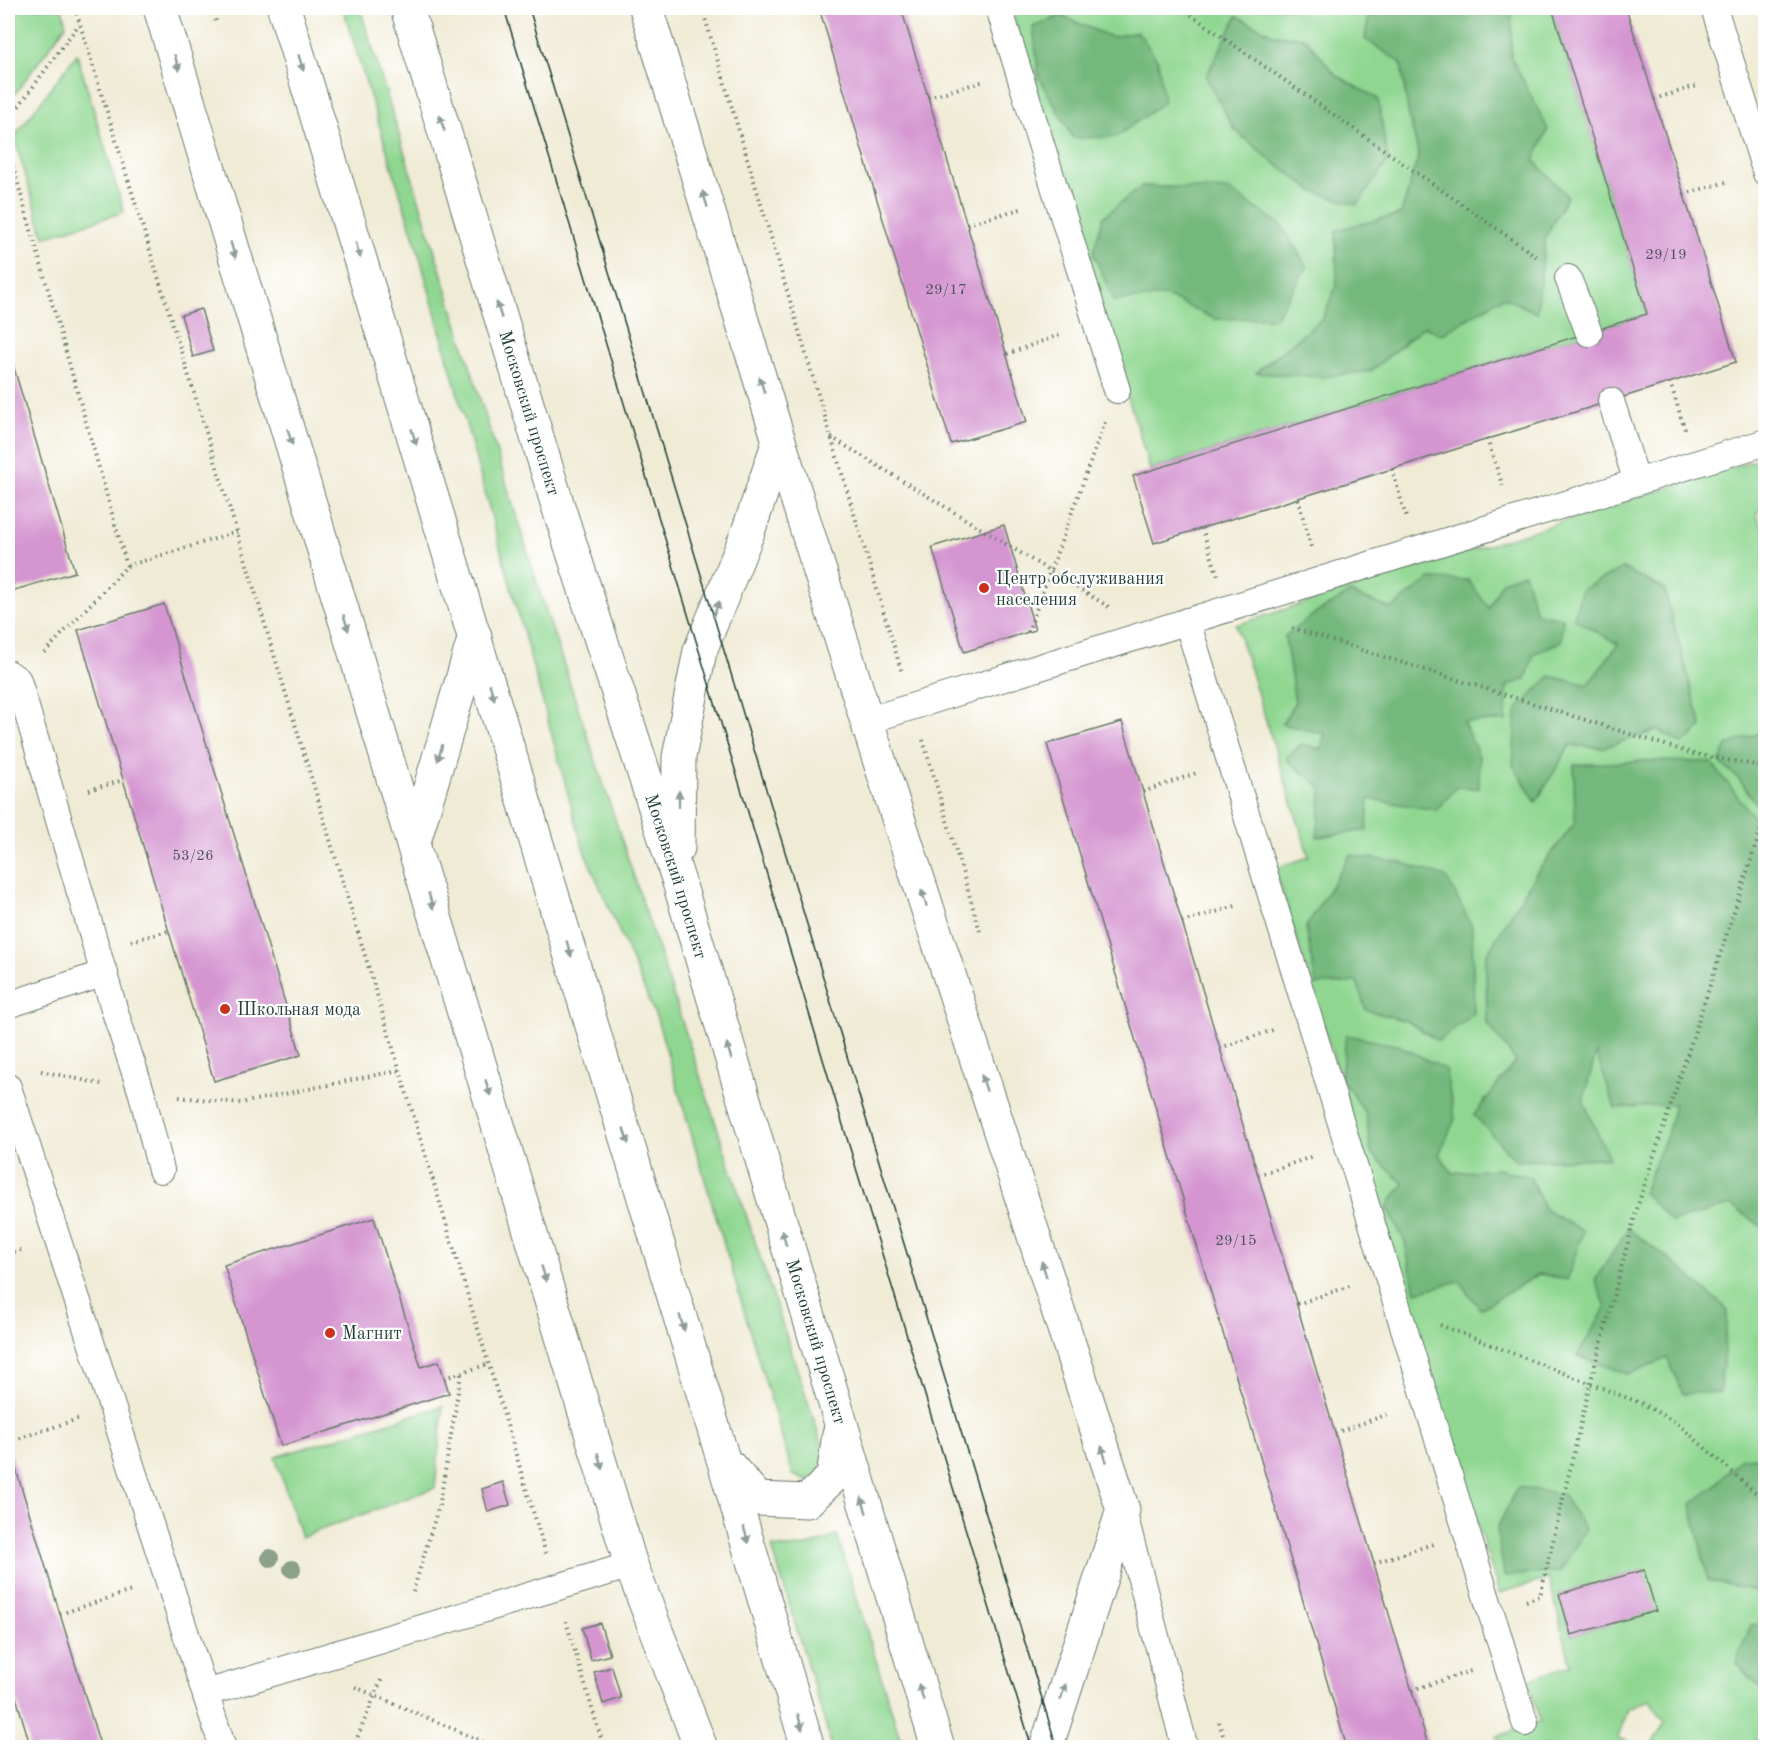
<svg xmlns="http://www.w3.org/2000/svg" width="1773" height="1755" viewBox="0 0 1773 1755" font-family="'Old Standard TT',serif">
<rect width="100%" height="100%" fill="#fff"/>
<filter id="ink" filterUnits="userSpaceOnUse"><feTurbulence type="fractalNoise" baseFrequency=".0167" numOctaves="2"/><feDisplacementMap in="SourceGraphic" scale="12" xChannelSelector="R" yChannelSelector="G"/><feConvolveMatrix kernelMatrix="1 2 1 2 8 2 1 2 1" color-interpolation-filters="sRGB"/></filter>
<filter id="wash" filterUnits="userSpaceOnUse"><feTurbulence type="fractalNoise" baseFrequency=".008" numOctaves="4" result="noise"/><feDisplacementMap in="SourceGraphic" scale="24" xChannelSelector="R" yChannelSelector="G"/><feGaussianBlur stdDeviation="1.35" result="paint"/><feColorMatrix in="noise" values="0 0 0 0 0 0 0 0 0 0 0 0 0 0 0 0 0 1.4 0 .05"/><feComposite in="paint" operator="in"/></filter>
<g filter="url(#wash)">
<rect width="100%" height="100%" fill="#f0ebd5"/>
<g fill="#8fd791" stroke="#578a62" stroke-width="1.5" fill-rule="evenodd">
<path d="M 8,8 L 62,8 L 66,25 L 8,103 Z"/>
<path d="M 343,8 L 360,8 L 539,590 L 827,1459 L 810,1482 L 793,1475 L 657,1019 L 583,848 L 421,261 Z"/>
<path d="M 1011,8 L 1151,8 L 1164,11 L 1167,8 L 1370,8 L 1365,39 L 1401,63 L 1409,117 L 1419,154 L 1401,215 L 1336,230 L 1337,284 L 1323,318 L 1256,372 L 1371,371 L 1424,326 L 1441,335 L 1503,297 L 1537,312 L 1545,238 L 1567,196 L 1534,161 L 1525,85 L 1511,57 L 1510,8 L 1552,8 L 1647,314 L 1150,470 ZM 1061,16 L 1111,37 L 1033,27 ZM 1237,16 L 1274,35 L 1305,38 L 1336,75 L 1378,99 L 1313,191 L 1272,161 L 1234,129 L 1206,77 ZM 1142,186 L 1229,190 L 1215,319 L 1167,296 Z"/>
<path d="M 77,54 L 124,212 L 44,237 L 14,137 Z"/>
<path d="M 1765,457 L 1765,501 L 1757,514 L 1761,526 L 1766,528 L 1765,731 L 1727,745 L 1720,762 L 1739,779 L 1756,803 L 1765,806 L 1765,846 L 1755,819 L 1711,763 L 1646,761 L 1574,765 L 1575,823 L 1538,871 L 1486,955 L 1487,1023 L 1516,1061 L 1474,1115 L 1608,1158 L 1583,1101 L 1596,1051 L 1674,1104 L 1668,1133 L 1643,1192 L 1731,1205 L 1765,1229 L 1765,1457 L 1741,1458 L 1714,1487 L 1691,1504 L 1708,1580 L 1765,1593 L 1765,1624 L 1751,1625 L 1737,1662 L 1765,1693 L 1765,1739 L 1738,1747 L 1650,1747 L 1665,1722 L 1650,1700 L 1628,1709 L 1618,1738 L 1646,1747 L 1500,1747 L 1497,1737 L 1540,1721 L 1528,1680 L 1571,1665 L 1549,1579 L 1499,1593 L 1275,868 L 1309,857 L 1236,625 ZM 1430,579 L 1561,641 L 1533,654 L 1526,679 L 1507,686 L 1463,722 L 1479,757 L 1478,788 L 1457,787 L 1436,810 L 1369,799 L 1321,749 L 1325,734 L 1282,724 L 1295,702 L 1285,636 L 1313,615 L 1350,593 L 1391,609 ZM 1664,589 L 1702,727 L 1658,730 L 1602,748 L 1570,745 L 1536,801 L 1550,677 L 1588,685 ZM 1357,981 L 1438,1040 L 1407,1021 L 1366,1010 ZM 1366,1114 L 1455,1119 L 1439,1153 L 1452,1173 L 1497,1169 L 1530,1177 L 1545,1210 L 1583,1231 L 1539,1274 L 1480,1309 L 1460,1280 L 1415,1291 L 1405,1242 L 1387,1206 L 1404,1184 L 1371,1153 ZM 1628,1229 L 1667,1257 L 1728,1310 L 1667,1358 L 1628,1374 L 1577,1356 L 1607,1307 L 1595,1280 ZM 1644,1570 L 1655,1611 L 1571,1635 L 1559,1594 Z"/>
<path d="M 443,1406 L 435,1488 L 301,1537 L 275,1457 Z"/>
<path d="M 837,1535 L 903,1747 L 832,1747 L 772,1547 C 796,1550 816,1547 837,1535 Z"/>
</g>
<g fill="#73b87b" stroke="#497a58" stroke-width="1.5">
<path d="M 1370,8 L 1512,9 L 1511,57 L 1548,129 L 1534,161 L 1567,196 L 1545,238 L 1537,313 L 1503,297 L 1441,335 L 1424,326 L 1371,371 L 1321,377 L 1256,373 L 1323,318 L 1337,284 L 1336,230 L 1401,214 L 1419,154 L 1409,117 L 1401,63 L 1365,39 Z"/>
<path d="M 1061,16 L 1111,37 L 1138,32 L 1158,61 L 1164,102 L 1116,137 L 1073,138 L 1039,77 L 1033,27 Z"/>
<path d="M 1237,16 L 1274,35 L 1305,38 L 1336,75 L 1378,99 L 1388,161 L 1357,205 L 1313,191 L 1272,161 L 1234,129 L 1206,77 Z"/>
<path d="M 1142,186 L 1229,190 L 1281,225 L 1307,267 L 1275,318 L 1215,319 L 1167,296 L 1114,301 L 1093,253 L 1103,217 Z"/>
<path d="M 1622,568 L 1664,589 L 1702,727 L 1682,744 L 1658,730 L 1602,748 L 1570,745 L 1536,802 L 1513,765 L 1516,711 L 1550,676 L 1588,685 L 1618,644 L 1574,619 L 1581,590 Z"/>
<path d="M 1524,573 L 1536,613 L 1563,618 L 1561,641 L 1534,654 L 1526,679 L 1507,686 L 1506,721 L 1463,722 L 1479,757 L 1479,788 L 1457,787 L 1436,810 L 1369,799 L 1367,830 L 1317,837 L 1322,788 L 1286,759 L 1301,744 L 1321,749 L 1325,734 L 1282,724 L 1295,702 L 1285,636 L 1313,615 L 1350,593 L 1391,609 L 1430,579 L 1468,580 L 1489,608 L 1502,581 Z"/>
<path d="M 1765,731 L 1765,806 L 1756,803 L 1739,779 L 1720,762 L 1727,745 Z"/>
<path d="M 1646,761 L 1711,762 L 1755,819 L 1765,846 L 1765,1229 L 1731,1205 L 1671,1222 L 1643,1192 L 1668,1133 L 1674,1104 L 1615,1108 L 1596,1053 L 1583,1101 L 1609,1158 L 1516,1161 L 1474,1115 L 1516,1061 L 1487,1023 L 1486,955 L 1538,871 L 1575,823 L 1574,765 Z"/>
<path d="M 1350,855 L 1403,863 L 1446,877 L 1472,926 L 1474,1014 L 1438,1041 L 1407,1021 L 1366,1010 L 1357,982 L 1316,985 L 1306,927 Z"/>
<path d="M 1346,1035 L 1400,1046 L 1445,1069 L 1455,1119 L 1439,1154 L 1452,1173 L 1497,1169 L 1530,1177 L 1545,1210 L 1583,1231 L 1567,1280 L 1539,1274 L 1480,1309 L 1460,1281 L 1415,1292 L 1405,1242 L 1387,1206 L 1404,1184 L 1371,1153 L 1366,1114 L 1341,1078 Z"/>
<path d="M 1628,1229 L 1667,1257 L 1728,1310 L 1720,1392 L 1683,1394 L 1667,1358 L 1628,1374 L 1577,1356 L 1606,1307 L 1595,1280 Z"/>
<path d="M 1765,1457 L 1766,1457 L 1765,1593 L 1708,1580 L 1691,1504 L 1714,1487 L 1741,1458 Z"/>
<path d="M 1518,1487 L 1563,1494 L 1585,1530 L 1560,1572 L 1504,1576 L 1497,1528 Z"/>
<path d="M 1765,1624 L 1766,1624 L 1765,1693 L 1736,1662 L 1751,1625 Z"/>
</g>
<g id="blocks">
<g fill="#d495d0">
<path d="M 819,8 L 901,8 L 1027,422 L 951,444 Z"/>
<path d="M 1552,8 L 1626,8 L 1736,362 L 1154,543 L 1133,476 L 1647,314 Z"/>
<path d="M 201,309 L 213,351 L 193,357 L 181,315 Z"/>
<path d="M 8,348 L 75,572 L 8,592 Z"/>
<path d="M 1004,525 L 1035,630 L 964,652 L 932,547 Z"/>
<path d="M 164,604 L 301,1055 L 214,1081 L 78,630 Z"/>
<path d="M 1122,722 L 1258,1175 L 1429,1748 L 1347,1748 L 1047,744 Z"/>
<path d="M 374,1218 L 421,1367 L 439,1361 L 449,1393 L 281,1446 L 224,1265 Z"/>
<path d="M 8,1443 L 60,1614 L 101,1748 L 31,1748 L 8,1670 Z"/>
<path d="M 503,1482 L 510,1505 L 488,1512 L 482,1489 Z"/>
<path d="M 1644,1570 L 1656,1611 L 1571,1635 L 1559,1594 Z"/>
<path d="M 600,1623 L 610,1655 L 591,1660 L 582,1628 Z"/>
<path d="M 612,1667 L 621,1698 L 603,1704 L 594,1672 Z"/>
<path d="M 1766,1739 L 1766,1748 L 1740,1748 L 1740,1747 Z"/>
</g>
</g>
</g>
<g filter="url(#ink)">
<use href="#blocks" fill-opacity="0" stroke="#687a6c" stroke-width="1.5"/>
<g fill="none" stroke-linecap="round" stroke-linejoin="round">
<g stroke="#687a6c" stroke-width="28">
<g id="service">
<path d="M 999,8 L 1117,390"/>
<path d="M 1714,8 L 1766,173"/>
<path d="M 1568,278 L 1589,333"/>
<path d="M 1611,401 L 1637,482"/>
<path d="M 1187,621 L 1525,1723"/>
<path d="M 8,673 L 18,680 L 115,1012 L 142,1094 L 161,1170"/>
<path d="M 866,721 L 1766,442"/>
<path d="M 8,1005 L 105,973"/>
<path d="M 8,1087 L 223,1748"/>
<path d="M 1123,1510 L 1185,1748"/>
<path d="M 206,1693 L 631,1565"/>
</g>
</g>
<g stroke="#687a6c" stroke-width="35">
<g id="minor">
<path d="M 160,8 L 631,1565 L 701,1748"/>
<path d="M 779,441 L 876,750 L 1123,1510 L 1046,1748"/>
<path d="M 413,845 L 475,636"/>
</g>
</g>
<g stroke="#687a6c" stroke-width="35">
<g id="secondary">
<path d="M 284,8 L 723,1459 L 808,1748"/>
<path id="s1" d="M 407,8 L 558,506 L 678,879 L 938,1748"/>
<path d="M 646,8 L 779,441 L 748,532 L 700,651 L 679,757 L 678,848"/>
<path d="M 730,1467 L 758,1499 L 807,1501 L 833,1477 L 839,1434"/>
</g>
</g>
<g stroke="#687a6c" stroke-width="4" stroke-dasharray="1.5 4.5" stroke-linecap="butt">
<path d="M 75,8 L 237,532 L 546,1554"/>
<path d="M 212,8 L 216,22"/>
<path d="M 702,8 L 902,673"/>
<path d="M 1181,8 L 1540,259"/>
<path d="M 928,97 L 985,81"/>
<path d="M 1654,99 L 1700,85"/>
<path d="M 8,121 L 79,24"/>
<path d="M 8,149 L 127,566 L 42,655"/>
<path d="M 1684,194 L 1730,181"/>
<path d="M 967,224 L 1024,208"/>
<path d="M 1007,354 L 1062,334"/>
<path d="M 1670,382 L 1685,430"/>
<path d="M 831,437 L 1109,607"/>
<path d="M 1487,439 L 1503,487"/>
<path d="M 1392,469 L 1406,517"/>
<path d="M 1298,499 L 1311,547"/>
<path d="M 1202,528 L 1218,576"/>
<path d="M 127,566 L 237,532"/>
<path d="M 1292,628 L 1694,754 L 1766,767"/>
<path d="M 1028,632 L 1105,422"/>
<path d="M 923,740 L 980,931"/>
<path d="M 89,790 L 123,780"/>
<path d="M 1143,792 L 1196,773"/>
<path d="M 1182,922 L 1236,906"/>
<path d="M 131,941 L 168,931"/>
<path d="M 1220,1048 L 1276,1029"/>
<path d="M 41,1071 L 101,1084"/>
<path d="M 179,1097 L 241,1103 L 400,1070"/>
<path d="M 1258,1175 L 1314,1156"/>
<path d="M 8,1254 L 24,1249"/>
<path d="M 1297,1304 L 1353,1285"/>
<path d="M 1440,1325 L 1643,1404 L 1677,1423 L 1766,1502"/>
<path d="M 444,1378 L 489,1364"/>
<path d="M 1335,1433 L 1391,1413"/>
<path d="M 8,1442 L 78,1419"/>
<path d="M 1374,1563 L 1433,1544"/>
<path d="M 413,1592 L 440,1502 L 461,1374"/>
<path d="M 1526,1601 L 1540,1596 L 1590,1384 L 1638,1205 L 1766,814"/>
<path d="M 60,1614 L 134,1590"/>
<path d="M 566,1621 L 604,1748"/>
<path d="M 355,1687 L 498,1748"/>
<path d="M 1412,1690 L 1471,1671"/>
<path d="M 1219,1722 L 1227,1748"/>
<path d="M 353,1748 L 382,1678"/>
<path d="M 1491,1748 L 1493,1739"/>
</g>
<use href="#service" stroke="#fff" stroke-width="26"/>
<use href="#minor" stroke="#fff" stroke-width="33"/>
<use href="#secondary" stroke="#fff" stroke-width="33"/>
<g stroke="#1f3d34" stroke-width="1.5">
<path d="M 504,8 L 1032,1748"/>
<path d="M 529,8 L 1057,1748"/>
</g>
</g>
<g fill="#8ca189">
<circle cx="270" cy="1558" r="9"/>
<circle cx="292" cy="1569" r="9"/>
</g>
<defs><path id="oneway-solid" d="M-6-.8H1V-3.2L6.5 0L1 3.2V.8H-6Z" transform="scale(1.5)"/></defs>
<g fill="#8f9e9a">
<use href="#oneway-solid" transform="translate(177 63) rotate(73)"/>
<use href="#oneway-solid" transform="translate(301 63) rotate(73)"/>
<use href="#oneway-solid" transform="translate(442 123) rotate(-107)"/>
<use href="#oneway-solid" transform="translate(705 199) rotate(-107)"/>
<use href="#oneway-solid" transform="translate(233 250) rotate(73)"/>
<use href="#oneway-solid" transform="translate(358 250) rotate(73)"/>
<use href="#oneway-solid" transform="translate(499 310) rotate(-107)"/>
<use href="#oneway-solid" transform="translate(762 385) rotate(-107)"/>
<use href="#oneway-solid" transform="translate(290 437) rotate(73)"/>
<use href="#oneway-solid" transform="translate(414 437) rotate(73)"/>
<use href="#oneway-solid" transform="translate(716 609) rotate(-68)"/>
<use href="#oneway-solid" transform="translate(346 623) rotate(73)"/>
<use href="#oneway-solid" transform="translate(492 692) rotate(73)"/>
<use href="#oneway-solid" transform="translate(440 753) rotate(106)"/>
<use href="#oneway-solid" transform="translate(679 799) rotate(-90)"/>
<use href="#oneway-solid" transform="translate(924 898) rotate(-108)"/>
<use href="#oneway-solid" transform="translate(431 901) rotate(73)"/>
<use href="#oneway-solid" transform="translate(569 949) rotate(73)"/>
<use href="#oneway-solid" transform="translate(729 1051) rotate(-106)"/>
<use href="#oneway-solid" transform="translate(984 1083) rotate(-108)"/>
<use href="#oneway-solid" transform="translate(488 1088) rotate(73)"/>
<use href="#oneway-solid" transform="translate(626 1136) rotate(73)"/>
<use href="#oneway-solid" transform="translate(784 1238) rotate(-106)"/>
<use href="#oneway-solid" transform="translate(1044 1269) rotate(-108)"/>
<use href="#oneway-solid" transform="translate(544 1274) rotate(73)"/>
<use href="#oneway-solid" transform="translate(682 1323) rotate(73)"/>
<use href="#oneway-solid" transform="translate(1104 1454) rotate(-108)"/>
<use href="#oneway-solid" transform="translate(600 1461) rotate(73)"/>
<use href="#oneway-solid" transform="translate(864 1505) rotate(-107)"/>
<use href="#oneway-solid" transform="translate(746 1535) rotate(74)"/>
<use href="#oneway-solid" transform="translate(921 1692) rotate(-107)"/>
<use href="#oneway-solid" transform="translate(1063 1692) rotate(-72)"/>
<use href="#oneway-solid" transform="translate(800 1722) rotate(74)"/>
</g>
</g>
<g fill="#c8321e" stroke="#fff" stroke-width="2">
<circle cx="984" cy="588" r="6"/>
<circle cx="225" cy="1009" r="6"/>
<circle cx="330" cy="1333" r="6"/>
</g>
<g text-anchor="middle" stroke-width="4.5" stroke-linejoin="round" paint-order="stroke">
<g font-size="15" fill="#4c535b">
<text x="1666" y="259">29/19</text>
<text x="946" y="294">29/17</text>
<text x="193" y="860">53/26</text>
<text x="1236" y="1245">29/15</text>
</g>
<g font-size="18" fill="#1f3d34" stroke="#fff">
<text dy="6" stroke="none"><textPath href="#s1" startOffset="423">Московский проспект</textPath></text>
<text dy="6" stroke="none"><textPath href="#s1" startOffset="909">Московский проспект</textPath></text>
<text dy="6" stroke="none"><textPath href="#s1" startOffset="1395">Московский проспект</textPath></text>
</g>
<g font-size="18" fill="#1f3d34" stroke="#fff" text-anchor="start">
<text x="996" y="584">Центр обслуживания<tspan x="996" dy="21">населения</tspan></text>
<text x="237" y="1015">Школьная мода</text>
<text x="342" y="1339">Магнит</text>
</g>
</g>
<rect width="1773" height="1755" fill="none" stroke="#fff" stroke-width="30"/>
</svg>
